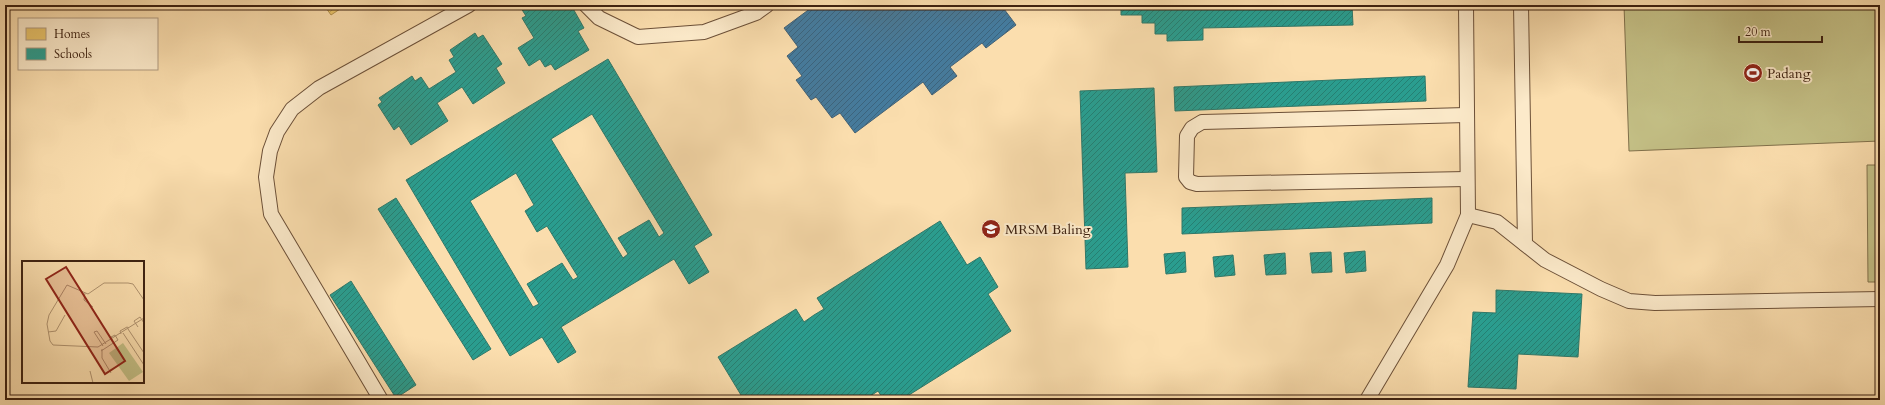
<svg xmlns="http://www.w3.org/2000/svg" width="1885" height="405" viewBox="0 0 1885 405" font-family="Cardo,serif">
<defs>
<pattern id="homes-hatch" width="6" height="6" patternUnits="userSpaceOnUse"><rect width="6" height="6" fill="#e9c46a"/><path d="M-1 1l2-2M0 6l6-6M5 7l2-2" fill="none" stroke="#c9a85b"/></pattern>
<pattern id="schools-hatch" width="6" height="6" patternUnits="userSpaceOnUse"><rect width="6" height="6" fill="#2a9d8f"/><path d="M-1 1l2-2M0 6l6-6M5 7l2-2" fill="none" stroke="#258073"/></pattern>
<pattern id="public-hatch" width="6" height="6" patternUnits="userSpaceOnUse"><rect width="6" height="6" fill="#457b9d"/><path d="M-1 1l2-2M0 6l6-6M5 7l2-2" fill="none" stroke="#3b647f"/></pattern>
</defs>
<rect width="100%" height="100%" fill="#fbdeae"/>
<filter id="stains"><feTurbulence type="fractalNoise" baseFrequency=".005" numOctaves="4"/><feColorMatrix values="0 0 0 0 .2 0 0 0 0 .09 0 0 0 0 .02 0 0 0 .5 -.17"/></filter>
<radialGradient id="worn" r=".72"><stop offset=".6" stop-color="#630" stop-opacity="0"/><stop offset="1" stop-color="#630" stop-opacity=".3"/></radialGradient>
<g fill="#c4c086" stroke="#80704b">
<path d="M 1624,5 L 1880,5 L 1880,141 L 1629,151 Z"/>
<path d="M 1867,165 L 1880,165 L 1880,282 L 1868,282 Z"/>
</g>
<path fill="url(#homes-hatch)" stroke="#b5934f" d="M 324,5 L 346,5 L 331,15 Z"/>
<g fill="url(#schools-hatch)" stroke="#307869" fill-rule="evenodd">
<path d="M 519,5 L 571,5 L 584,28 L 578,31 L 589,50 L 555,70 L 551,64 L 545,67 L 540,59 L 529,66 L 518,48 L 534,38 L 522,18 L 526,16 Z"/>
<path d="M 848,5 L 912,5 L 937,38 L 873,88 L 824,24 Z"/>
<path d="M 1121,5 L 1352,5 L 1353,25 L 1203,28 L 1203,40 L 1167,41 L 1167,34 L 1155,34 L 1155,23 L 1142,23 L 1142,15 L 1121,15 Z"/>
<path d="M 475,33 L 478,38 L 483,35 L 502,64 L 496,68 L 505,83 L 473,104 L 462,87 L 437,103 L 448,121 L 411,145 L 399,126 L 394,130 L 378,105 L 382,102 L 379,98 L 412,76 L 415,81 L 421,77 L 429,89 L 456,72 L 449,60 L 454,57 L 450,50 Z"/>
<path d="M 608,59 L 712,235 L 694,246 L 709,272 L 689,284 L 674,259 L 561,327 L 576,352 L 558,363 L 542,337 L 510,356 L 406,180 ZM 592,114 L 664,233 L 659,237 L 649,220 L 618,238 L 628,254 L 623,258 L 551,139 ZM 516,173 L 534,205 L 525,211 L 537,232 L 547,226 L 578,277 L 573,280 L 562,263 L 527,284 L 539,304 L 533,307 L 470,201 Z"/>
<path d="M 1425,76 L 1426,101 L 1175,111 L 1174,87 Z"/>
<path d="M 1154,88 L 1157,172 L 1125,173 L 1128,267 L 1086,269 L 1080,91 Z"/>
<path d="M 396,198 L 491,349 L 473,360 L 378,209 Z"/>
<path d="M 1432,198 L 1432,223 L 1182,234 L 1182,208 Z"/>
<path d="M 940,221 L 967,265 L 980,257 L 998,287 L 988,294 L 1011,331 L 901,400 L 884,400 L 878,391 L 864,400 L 744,400 L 718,357 L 796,309 L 804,322 L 814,315 L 824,309 L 817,298 Z"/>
<path d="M 1365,251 L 1366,271 L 1346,273 L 1344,253 Z"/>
<path d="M 1185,252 L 1186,272 L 1166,274 L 1164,254 Z"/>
<path d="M 1331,252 L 1332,272 L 1312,273 L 1310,253 Z"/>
<path d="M 1285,253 L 1286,274 L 1266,275 L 1264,255 Z"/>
<path d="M 1233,255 L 1235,275 L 1215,277 L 1213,257 Z"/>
<path d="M 351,281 L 416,385 L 396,398 L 330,295 Z"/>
<path d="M 1496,290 L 1582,294 L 1578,357 L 1518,354 L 1516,389 L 1468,387 L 1473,312 L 1496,313 Z"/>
</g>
<path fill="url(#public-hatch)" stroke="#436073" d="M 815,5 L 1001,5 L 1016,25 L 986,48 L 982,43 L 950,67 L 957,76 L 932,95 L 923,82 L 855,133 L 840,113 L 832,118 L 816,97 L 811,100 L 796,80 L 802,76 L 787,56 L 798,47 L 784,28 Z"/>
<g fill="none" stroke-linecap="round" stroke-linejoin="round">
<g stroke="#6c5038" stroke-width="16">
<g id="lane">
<path d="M 586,5 L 599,18 L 638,37 L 704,32 L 756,13 L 767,5"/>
<path d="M 1521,5 L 1525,244"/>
<path d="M 1466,115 L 1202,122 L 1192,128 L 1187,136 L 1186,177 L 1190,182 L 1197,184 L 1466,179"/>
<path d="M 1468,215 L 1497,222 L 1545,260 L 1601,289 L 1629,301 L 1655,303 L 1880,299"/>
<path d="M 381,400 L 271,214 L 266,177 L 270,151 L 277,132 L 292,109 L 319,88 L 469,5"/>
<path d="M 1367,400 L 1447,265 L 1468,215 L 1466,5"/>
</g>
</g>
<use href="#lane" stroke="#fceaca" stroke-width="14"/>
</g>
<defs>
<g id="stadium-disc" transform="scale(1)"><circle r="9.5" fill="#8f2418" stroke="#fceaca"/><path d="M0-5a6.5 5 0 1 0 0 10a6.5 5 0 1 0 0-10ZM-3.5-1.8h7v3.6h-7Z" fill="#fff"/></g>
<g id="school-disc" transform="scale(1)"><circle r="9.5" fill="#8f2418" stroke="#fceaca"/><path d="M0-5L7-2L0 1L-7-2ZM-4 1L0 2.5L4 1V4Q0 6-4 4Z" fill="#fff"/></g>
</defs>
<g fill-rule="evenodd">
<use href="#stadium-disc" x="1753" y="73"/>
<use href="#school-disc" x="991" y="229"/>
</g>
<g text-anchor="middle" stroke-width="4" stroke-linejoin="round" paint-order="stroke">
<g font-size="14" fill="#3d2110" stroke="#fceaca" text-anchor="start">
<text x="1767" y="78">Padang</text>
<text x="1005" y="234">MRSM Baling</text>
</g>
</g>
<g transform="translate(22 261)">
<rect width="122" height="122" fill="#fbdeae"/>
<path d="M 101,82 L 121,111 L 107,120 L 87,92 Z" fill="#c4c086"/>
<path fill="none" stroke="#af926f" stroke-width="1" d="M 63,32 L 62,39 L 71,46M 122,39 L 111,23 L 106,22 L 82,22 L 66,33 L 45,24 L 27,54 L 25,63 L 28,80 L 31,84 L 76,86 L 122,57M 116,66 L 112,60 L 118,56 L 122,62M 106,68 L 122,92M 26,71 L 34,70 L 43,54M 101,72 L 122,104M 99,73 L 98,70 L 105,66 L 107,67M 81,85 L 72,71 L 75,70 L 84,83M 80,88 L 80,97 L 89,112M 79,90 L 96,79 L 93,74 L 89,76 L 90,79M 68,110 L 71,122"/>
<path fill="#8f2418" fill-opacity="0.15" stroke="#8f2418" stroke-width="2" d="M 44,6 L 103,100 L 83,113 L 24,18 Z"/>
<rect width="122" height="122" fill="none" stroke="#3d2110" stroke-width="2"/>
</g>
<rect width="1885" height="405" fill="none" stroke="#fbdeae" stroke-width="20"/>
<rect x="6" y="6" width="1873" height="393" fill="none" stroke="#3d2110" stroke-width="2"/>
<rect x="10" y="10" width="1865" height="385" fill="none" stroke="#3d2110"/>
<rect x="18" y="18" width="140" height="52" fill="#fceaca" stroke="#b09a80"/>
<rect x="26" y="28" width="20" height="12" fill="#e9c46a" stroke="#b09a80"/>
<text x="54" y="38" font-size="12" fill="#3d2110">Homes</text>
<rect x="26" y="48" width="20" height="12" fill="#2a9d8f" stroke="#b09a80"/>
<text x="54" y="58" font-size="12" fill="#3d2110">Schools</text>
<path d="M1739 36v6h83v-6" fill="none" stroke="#3d2110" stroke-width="2"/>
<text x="1745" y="36" font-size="12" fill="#3d2110" stroke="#fceaca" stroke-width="3" paint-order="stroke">20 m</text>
<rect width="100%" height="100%" filter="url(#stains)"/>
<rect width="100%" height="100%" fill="url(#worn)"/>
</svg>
